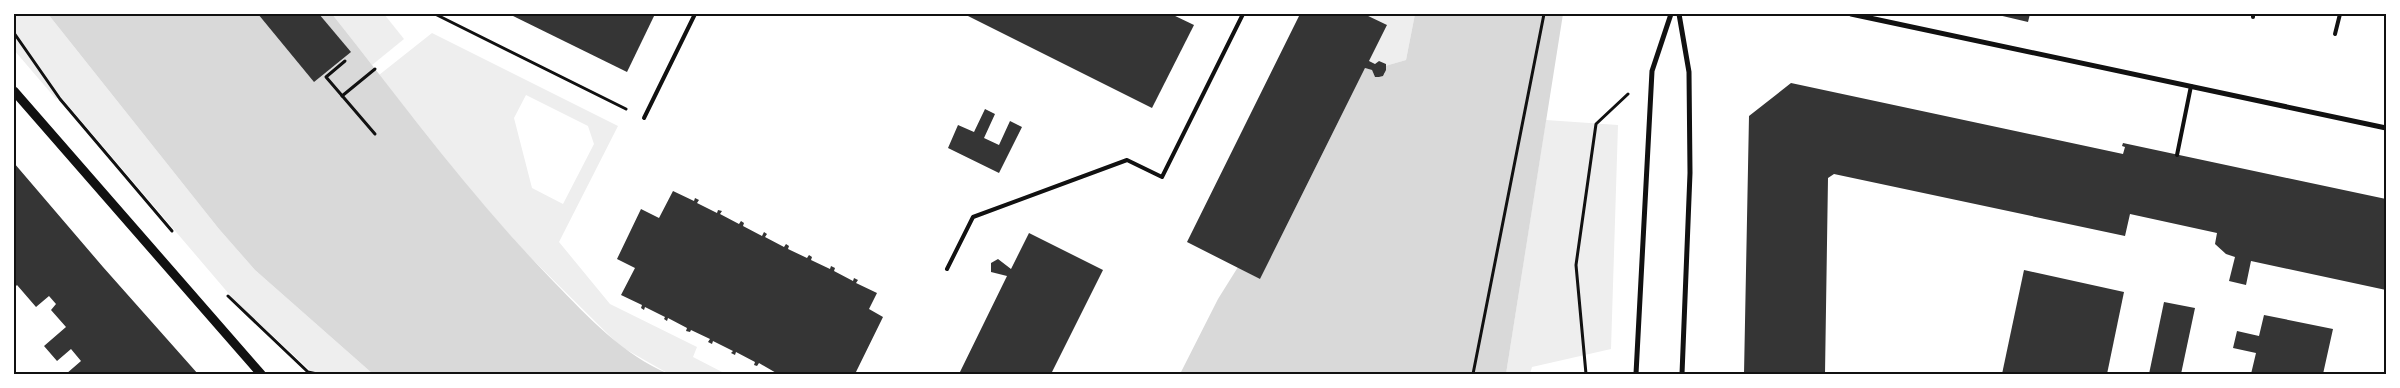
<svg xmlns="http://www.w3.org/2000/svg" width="2400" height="388" viewBox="0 0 2400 388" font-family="Jost,sans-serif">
<rect width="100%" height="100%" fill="#fff"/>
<g fill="#eee" fill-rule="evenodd">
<path d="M 14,14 L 48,14 L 219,229 L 255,270 L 373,374 L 314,374 L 235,301 L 60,96 L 56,99 L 14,50 Z"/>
<path d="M 332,14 L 384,14 L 404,39 L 372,65 Z"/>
<path d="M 1364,14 L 1415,14 L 1406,60 L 1385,66 L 1386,64 L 1379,61 L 1375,64 L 1369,61 L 1387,26 Z"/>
<path d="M 432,33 L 618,126 L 559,242 L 610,304 L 697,347 L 693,357 L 726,374 L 669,374 L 620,346 L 525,252 L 468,187 L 379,75 ZM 526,95 L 588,126 L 594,144 L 563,204 L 532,188 L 514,118 Z"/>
<path d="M 1546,120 L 1618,125 L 1611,349 L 1532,367 L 1530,374 L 1506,374 Z"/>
</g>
<g fill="#d9d9d9">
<path d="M 48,14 L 332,14 C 404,105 473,199 554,282 C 588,317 623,355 669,374 L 373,374 L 255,270 L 219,229 Z"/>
<path d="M 1415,14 L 1563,14 L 1506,374 L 1180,374 L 1218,299 L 1238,267 L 1260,279 L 1365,68 L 1372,70 L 1375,77 L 1383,76 L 1385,73 L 1385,66 L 1406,60 Z"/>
</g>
<g fill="#353535">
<path d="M 258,14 L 319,14 L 351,52 L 314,82 Z"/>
<path d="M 509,14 L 655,14 L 627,72 Z"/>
<path d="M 964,14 L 1171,14 L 1194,25 L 1152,108 Z"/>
<path d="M 1300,14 L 1364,14 L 1387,25 L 1369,61 L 1375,64 L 1379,61 L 1386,64 L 1386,70 L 1383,76 L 1379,77 L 1375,77 L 1372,70 L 1365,68 L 1260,279 L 1187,242 Z"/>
<path d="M 1994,14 L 2030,14 L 2028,22 Z"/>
<path d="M 1791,83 L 2123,154 L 2125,147 L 2122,146 L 2123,143 L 2386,199 L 2386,290 L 2251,261 L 2246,285 L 2229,281 L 2235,257 L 2226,254 L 2215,244 L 2217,233 L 2130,214 L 2125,236 L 1834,174 L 1828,178 L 1825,374 L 1744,374 L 1749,116 Z"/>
<path d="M 985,109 L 995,114 L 984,138 L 999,145 L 1010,121 L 1022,127 L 999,173 L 948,148 L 958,125 L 974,132 Z"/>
<path d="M 14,163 L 103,267 L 198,374 L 66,374 L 81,361 L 71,349 L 57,361 L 44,346 L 66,327 L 51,310 L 56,304 L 49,296 L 36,307 L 17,285 L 14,288 Z"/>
<path d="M 673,191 L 694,201 L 695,198 L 699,200 L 697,203 L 717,213 L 718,210 L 722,211 L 720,214 L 739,224 L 741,221 L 744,223 L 743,226 L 762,236 L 764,232 L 767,234 L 765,237 L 784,247 L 786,244 L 789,246 L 788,249 L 807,258 L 809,255 L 812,257 L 811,260 L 830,269 L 831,266 L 835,268 L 834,271 L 853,281 L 854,278 L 858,280 L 856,283 L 877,293 L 869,309 L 883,317 L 855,374 L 778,374 L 759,363 L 757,366 L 754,365 L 755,362 L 736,352 L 735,355 L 731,353 L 733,351 L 713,341 L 712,344 L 708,342 L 710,339 L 691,330 L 690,332 L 686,331 L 687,328 L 668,318 L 667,321 L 664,319 L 665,317 L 645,307 L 644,310 L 641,308 L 642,305 L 621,295 L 635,268 L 617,259 L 641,209 L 659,218 Z"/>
<path d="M 1029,233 L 1103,270 L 1051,374 L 959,374 L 1007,276 L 991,272 L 991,263 L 998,259 L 1011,269 Z"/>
<path d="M 2024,270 L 2124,292 L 2107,374 L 2002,374 Z"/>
<path d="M 2164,302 L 2195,308 L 2181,374 L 2149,374 Z"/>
<path d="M 2264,315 L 2333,329 L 2323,374 L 2251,374 L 2256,353 L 2233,348 L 2237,331 L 2259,336 Z"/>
</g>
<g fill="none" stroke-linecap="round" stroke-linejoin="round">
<g stroke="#111" stroke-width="3">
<path d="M 435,14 L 626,109"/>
<path d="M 14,33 L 60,99 L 172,231"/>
<path d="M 345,61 L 326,77 L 375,134"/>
<path d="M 342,96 L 375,69"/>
<path d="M 228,296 L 308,372 L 317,374"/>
<path d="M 1473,374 L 1544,14"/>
<path d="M 1586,374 L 1576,265 L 1596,124 L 1628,94"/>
</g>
<g stroke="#111" stroke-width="4">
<path d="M 2253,17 L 2253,14"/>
<path d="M 2335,34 L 2340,14"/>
<path d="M 644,118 L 695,14"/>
<path d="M 2177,155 L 2191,86"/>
<path d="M 947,269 L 973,217 L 1127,160 L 1162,177 L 1243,14"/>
</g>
<g stroke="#111" stroke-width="5">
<path d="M 1679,14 L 1689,72 L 1690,173 L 1682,374"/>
<path d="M 1851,14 L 2386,128"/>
<path d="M 1636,374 L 1652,71 L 1671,14"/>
</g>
<path stroke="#111" stroke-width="9" d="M 14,91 L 261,374"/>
</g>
<rect width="2400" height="388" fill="none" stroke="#ffffff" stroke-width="30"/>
<rect x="15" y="15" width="2370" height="358" fill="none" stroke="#111" stroke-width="2"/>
</svg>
